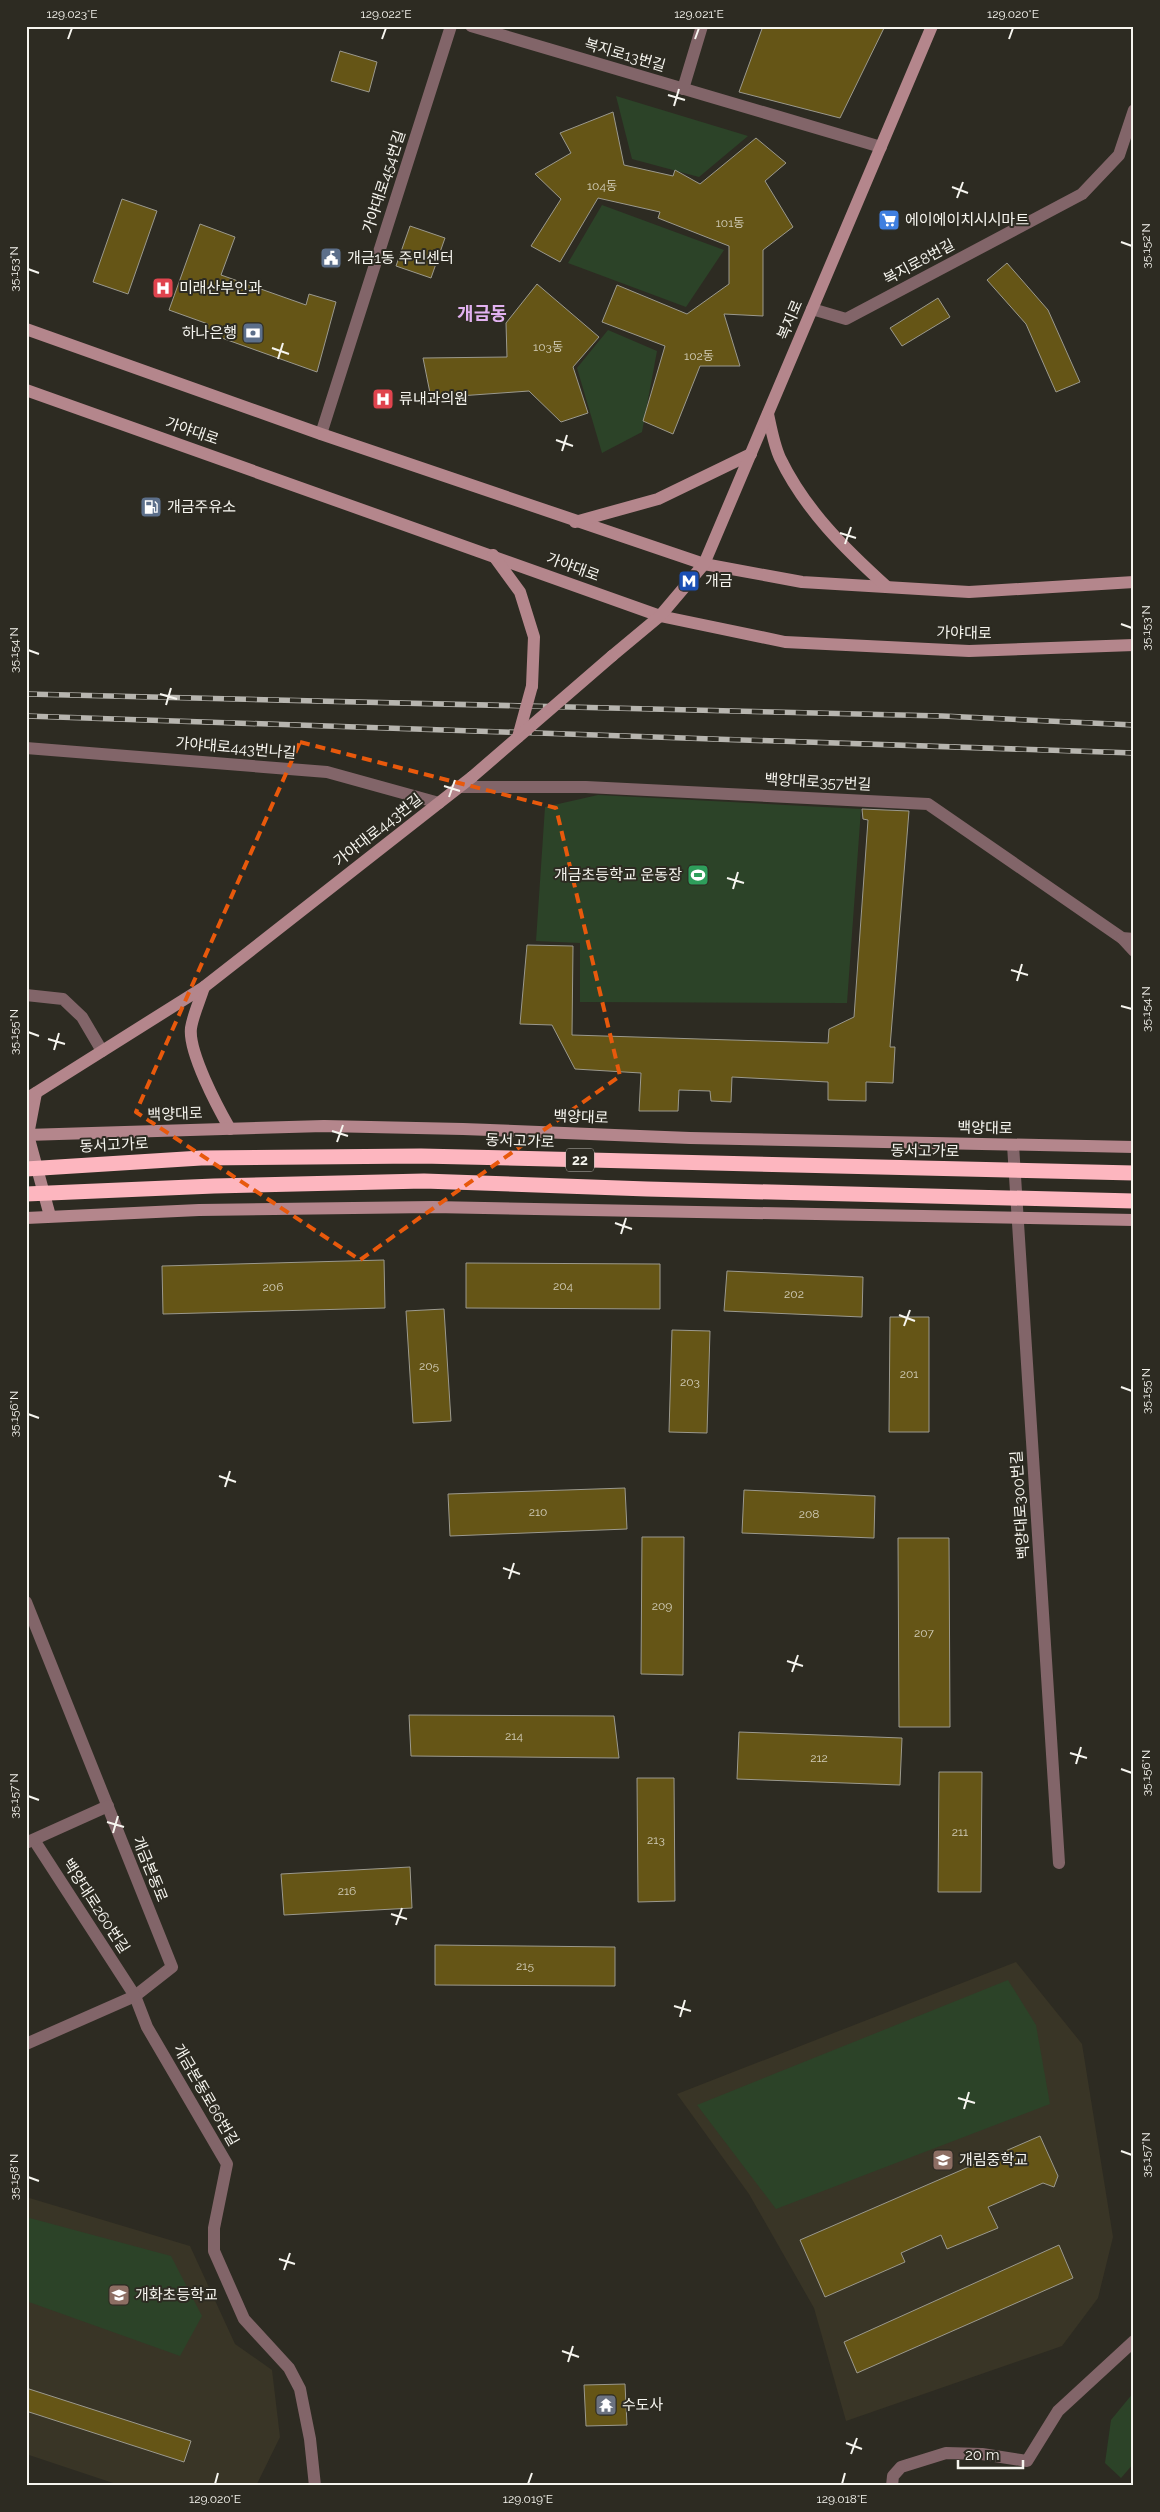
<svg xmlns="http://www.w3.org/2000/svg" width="1160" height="2512" viewBox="0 0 1160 2512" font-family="Raleway,'Noto Sans KR',sans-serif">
<rect width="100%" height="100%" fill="#2d2b22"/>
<g fill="#393526">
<path d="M 1016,1962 L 1082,2044 L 1113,2237 L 1098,2298 L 1062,2346 L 846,2421 L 814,2308 L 749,2194 L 677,2094 Z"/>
<path d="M 26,2197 L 190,2246 L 235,2344 L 272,2370 L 280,2437 L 256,2486 L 122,2486 L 26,2454 Z"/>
</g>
<g fill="#2c4328">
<path d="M 616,96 L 748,136 L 699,177 L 632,159 Z"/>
<path d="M 602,205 L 724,250 L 686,307 L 568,263 Z"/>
<path d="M 608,330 L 657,351 L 642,432 L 602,453 L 577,368 Z"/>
<path d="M 598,795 L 861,809 L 847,1003 L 580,1002 L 580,943 L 536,941 L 545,807 Z"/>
<path d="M 1008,1980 L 1036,2025 L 1050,2104 L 776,2209 L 697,2105 Z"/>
<path d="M 26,2217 L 171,2256 L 202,2316 L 180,2356 L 26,2301 Z"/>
<path d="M 1134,2392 L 1134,2463 L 1121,2478 L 1105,2463 L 1111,2420 Z"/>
</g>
<g fill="#655516" stroke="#9b998e">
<path d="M 763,26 L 885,26 L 840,118 L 739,92 Z"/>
<path d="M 340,51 L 377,62 L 369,92 L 331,81 Z"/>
<path d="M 613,112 L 624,165 L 673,176 L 675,170 L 700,184 L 756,138 L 786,163 L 765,181 L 793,227 L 763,250 L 763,316 L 724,314 L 740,366 L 700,366 L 673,434 L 643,421 L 665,346 L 602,322 L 617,285 L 687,314 L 729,284 L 729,246 L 658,218 L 660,212 L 598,198 L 560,262 L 531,246 L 561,199 L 535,174 L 571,153 L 560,133 Z"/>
<path d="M 122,199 L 157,211 L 128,294 L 93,282 Z"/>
<path d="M 200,224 L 235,237 L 221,275 L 306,305 L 309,294 L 336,302 L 317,372 L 205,332 L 208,324 L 169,310 Z"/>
<path d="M 410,226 L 445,238 L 431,278 L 396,266 Z"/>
<path d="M 1007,263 L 1048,310 L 1080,382 L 1056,392 L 1026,324 L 987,280 Z"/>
<path d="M 537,284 L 599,337 L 573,367 L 588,413 L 561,422 L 529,391 L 431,398 L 423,358 L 507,357 L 506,323 Z"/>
<path d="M 938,298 L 950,317 L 902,346 L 890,328 Z"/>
<path d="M 862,809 L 909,811 L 890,1047 L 895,1047 L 893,1083 L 866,1082 L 866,1101 L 828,1100 L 828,1082 L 732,1077 L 731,1102 L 711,1101 L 710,1091 L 679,1090 L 678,1111 L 639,1111 L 641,1073 L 575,1069 L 552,1025 L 520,1024 L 527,945 L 573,946 L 572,1035 L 828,1043 L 829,1029 L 854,1017 L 868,820 L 863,819 Z"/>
<path d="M 384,1260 L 385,1308 L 163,1314 L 162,1266 Z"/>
<path d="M 466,1263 L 660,1264 L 660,1309 L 466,1308 Z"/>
<path d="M 727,1271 L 863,1277 L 862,1317 L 724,1311 Z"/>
<path d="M 444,1309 L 451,1421 L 413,1423 L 406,1311 Z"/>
<path d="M 890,1317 L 929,1317 L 929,1432 L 889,1432 Z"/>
<path d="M 672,1330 L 710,1331 L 707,1433 L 669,1432 Z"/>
<path d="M 625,1488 L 627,1529 L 450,1536 L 448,1494 Z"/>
<path d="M 744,1490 L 875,1496 L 874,1538 L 742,1533 Z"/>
<path d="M 642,1537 L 684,1537 L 683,1675 L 641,1674 Z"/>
<path d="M 898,1538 L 949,1538 L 950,1727 L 899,1727 Z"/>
<path d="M 409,1715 L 614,1716 L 619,1758 L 411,1756 Z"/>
<path d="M 739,1732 L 902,1738 L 900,1785 L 737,1779 Z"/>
<path d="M 939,1772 L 982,1772 L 981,1892 L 938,1892 Z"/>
<path d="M 637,1778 L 674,1778 L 675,1901 L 638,1902 Z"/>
<path d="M 410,1867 L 412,1908 L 284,1915 L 281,1874 Z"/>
<path d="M 435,1945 L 615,1947 L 615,1986 L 435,1985 Z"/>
<path d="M 1040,2136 L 1058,2176 L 1054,2187 L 1043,2183 L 988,2207 L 998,2228 L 947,2249 L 941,2235 L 901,2253 L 905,2262 L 825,2297 L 800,2240 Z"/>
<path d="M 1059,2245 L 1073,2278 L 857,2373 L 844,2342 Z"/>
<path d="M 625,2384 L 627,2425 L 586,2426 L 584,2385 Z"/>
<path d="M 26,2388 L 191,2441 L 184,2462 L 26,2411 Z"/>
</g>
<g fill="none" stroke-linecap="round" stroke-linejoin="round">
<g stroke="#826569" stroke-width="12">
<path d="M 471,26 L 881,147"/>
<path d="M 683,89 L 702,26"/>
<path d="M 812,309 L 846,319 L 1082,194 L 1119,155 L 1134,110"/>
<path d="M 321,434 L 451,26"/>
<path d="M 26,748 L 327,772 L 439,803"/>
<path d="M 459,787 L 586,787 L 928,804 L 1122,938 L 1134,939"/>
<path d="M 1122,938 L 1134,951"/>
<path d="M 26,995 L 63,999 L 82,1017 L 102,1051"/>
<path d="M 1013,1145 L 1059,1863"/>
<path d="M 26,1602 L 172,1967 L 135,1996 L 26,2044"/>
<path d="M 34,1840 L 135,1996 L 147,2027 L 227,2164 L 214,2228 L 214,2251 L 244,2319 L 289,2368 L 300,2389 L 310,2439 L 315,2486"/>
<path d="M 28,1842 L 108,1806"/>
<path d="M 892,2486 L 893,2476 L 901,2467 L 946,2453 L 982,2454 L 1027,2461 L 1058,2411 L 1134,2341"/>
</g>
<g stroke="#b4868c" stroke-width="12">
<path d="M 26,329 L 321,434 L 704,564 L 802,582 L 969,592 L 1134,582"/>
<path d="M 26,390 L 660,616 L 785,642 L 969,651 L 1134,645"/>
<path d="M 768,414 C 771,428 774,445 780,458 C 805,510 845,549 887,587"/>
<path d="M 575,522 L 658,499 L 751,454"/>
<path d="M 493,555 L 520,592 L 534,637 L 532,686"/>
<path d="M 612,656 L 660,616 L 704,564 L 932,26"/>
<path d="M 204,987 C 200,1000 193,1015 191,1028 C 188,1052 218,1108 230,1129"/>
<path d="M 36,1093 L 28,1135 L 50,1216"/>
<path d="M 26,1099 L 204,987 L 472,777"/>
<path d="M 26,1135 L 324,1126 L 463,1129 L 690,1138 L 1134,1147"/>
<path d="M 26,1218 L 199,1210 L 433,1207 L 1134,1220"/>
</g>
<g stroke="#b7b5af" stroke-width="5.5">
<g id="rail">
<path d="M 26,694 L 942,716 L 1134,725"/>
<path d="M 26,716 L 1134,753"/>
</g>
</g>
<use href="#rail" stroke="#2d2b22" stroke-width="4" stroke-dasharray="11" stroke-linecap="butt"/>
<g stroke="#b4868c" stroke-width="12">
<path d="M 518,737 L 532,686"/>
<path d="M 472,777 L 612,656"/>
</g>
<g stroke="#fdb6bf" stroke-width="15">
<path d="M 26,1169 L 201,1158 L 421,1156 L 1134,1173"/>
<path d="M 26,1194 L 214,1186 L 424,1181 L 647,1189 L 1134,1201"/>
</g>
</g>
<path fill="none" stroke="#e8590c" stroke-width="4" stroke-dasharray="10 6" stroke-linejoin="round" d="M 300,742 L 556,808 L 620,1076 L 360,1260 L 136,1112 Z"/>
<path fill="none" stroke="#f6f5ef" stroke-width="2" d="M 68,39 L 72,28M 382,39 L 386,28M 695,39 L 699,28M 1009,39 L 1013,28M 668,95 L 685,100M 674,106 L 679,89M 952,187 L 968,193M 957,198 L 963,182M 1121,242 L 1132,246M 28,269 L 39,273M 272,348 L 289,354M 278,359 L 283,343M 556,440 L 573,446M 562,451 L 567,435M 840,533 L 856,538M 845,544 L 851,527M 1121,624 L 1132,628M 28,650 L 39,654M 160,694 L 177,699M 166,705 L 171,688M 444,786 L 460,791M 449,797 L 455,780M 727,878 L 744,883M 733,889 L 738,872M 1011,970 L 1028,975M 1017,981 L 1022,964M 1121,1006 L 1132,1009M 28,1032 L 39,1036M 48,1039 L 65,1044M 54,1050 L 59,1033M 332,1131 L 348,1136M 337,1142 L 343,1125M 615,1223 L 632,1229M 621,1234 L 626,1218M 899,1315 L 915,1321M 904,1326 L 910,1310M 1121,1387 L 1132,1391M 28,1414 L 39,1418M 219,1476 L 236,1482M 225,1487 L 230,1471M 503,1568 L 520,1574M 509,1579 L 514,1563M 787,1661 L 803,1666M 792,1672 L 798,1655M 1070,1753 L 1087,1758M 1076,1764 L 1081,1747M 1121,1769 L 1132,1773M 28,1796 L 39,1800M 107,1822 L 124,1827M 113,1833 L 118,1816M 391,1914 L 407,1919M 396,1925 L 402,1908M 674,2006 L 691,2011M 680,2017 L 685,2000M 958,2098 L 975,2103M 964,2109 L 969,2092M 1121,2151 L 1132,2155M 28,2177 L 39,2181M 279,2259 L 295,2264M 284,2270 L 290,2253M 562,2351 L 579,2357M 568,2362 L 573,2346M 846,2443 L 862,2449M 851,2454 L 857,2438M 215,2484 L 218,2473M 528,2484 L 532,2473M 842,2484 L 845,2473"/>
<defs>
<g id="supermarket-square" transform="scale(1.125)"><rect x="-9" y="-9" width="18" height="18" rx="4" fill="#3f7fe0" stroke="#2d2b22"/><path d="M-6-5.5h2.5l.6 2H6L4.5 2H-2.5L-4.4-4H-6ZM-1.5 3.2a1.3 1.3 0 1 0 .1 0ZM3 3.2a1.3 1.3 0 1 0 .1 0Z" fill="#fff"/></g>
<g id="civic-square" transform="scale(1.125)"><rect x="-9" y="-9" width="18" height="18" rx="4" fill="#5c6f8a" stroke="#2d2b22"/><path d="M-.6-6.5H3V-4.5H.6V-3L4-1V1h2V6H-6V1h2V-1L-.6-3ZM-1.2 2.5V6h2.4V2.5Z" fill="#fff"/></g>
<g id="hospital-square" transform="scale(1.125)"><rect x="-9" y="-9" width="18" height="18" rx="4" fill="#e0444e" stroke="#2d2b22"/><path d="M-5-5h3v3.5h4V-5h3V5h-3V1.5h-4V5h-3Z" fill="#fff"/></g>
<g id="bank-square" transform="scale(1.125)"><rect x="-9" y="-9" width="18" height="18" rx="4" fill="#5c6f8a" stroke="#2d2b22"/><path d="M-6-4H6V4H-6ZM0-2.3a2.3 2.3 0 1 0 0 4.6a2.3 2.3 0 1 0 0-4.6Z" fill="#fff"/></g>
<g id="fuel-square" transform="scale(1.125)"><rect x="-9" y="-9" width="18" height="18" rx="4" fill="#5c6f8a" stroke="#2d2b22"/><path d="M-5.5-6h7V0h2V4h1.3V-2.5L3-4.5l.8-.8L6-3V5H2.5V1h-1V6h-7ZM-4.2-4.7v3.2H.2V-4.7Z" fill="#fff"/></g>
<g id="metro-square" transform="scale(1.125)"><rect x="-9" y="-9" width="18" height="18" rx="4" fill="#1a4fb4" stroke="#2d2b22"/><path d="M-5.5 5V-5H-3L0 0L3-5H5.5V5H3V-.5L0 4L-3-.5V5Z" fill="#fff"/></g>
<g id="stadium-square" transform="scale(1.125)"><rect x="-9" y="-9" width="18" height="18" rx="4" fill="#2e9e5b" stroke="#2d2b22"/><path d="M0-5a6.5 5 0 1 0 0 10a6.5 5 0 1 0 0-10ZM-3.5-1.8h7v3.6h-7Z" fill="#fff"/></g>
<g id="school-square" transform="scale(1.125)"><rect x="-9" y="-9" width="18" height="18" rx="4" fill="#8d6e63" stroke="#2d2b22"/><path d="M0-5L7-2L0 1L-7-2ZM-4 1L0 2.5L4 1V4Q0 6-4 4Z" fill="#fff"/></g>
<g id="temple-square" transform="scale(1.125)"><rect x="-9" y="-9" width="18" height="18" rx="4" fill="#6b7280" stroke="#2d2b22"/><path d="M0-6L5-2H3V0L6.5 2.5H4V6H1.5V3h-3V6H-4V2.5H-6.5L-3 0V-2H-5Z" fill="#fff"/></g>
</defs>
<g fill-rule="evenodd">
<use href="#supermarket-square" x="889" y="220"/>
<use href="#civic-square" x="331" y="258"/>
<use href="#hospital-square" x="163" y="288"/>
<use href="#bank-square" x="253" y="333"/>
<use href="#hospital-square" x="383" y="399"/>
<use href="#fuel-square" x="151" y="507"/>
<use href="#metro-square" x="689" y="581"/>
<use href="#stadium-square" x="698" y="875"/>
<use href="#school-square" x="943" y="2160"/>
<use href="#school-square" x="119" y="2295"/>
<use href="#temple-square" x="606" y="2405"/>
</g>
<g text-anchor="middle" stroke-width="4" stroke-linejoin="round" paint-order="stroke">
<g font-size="12" fill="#d2cdb9">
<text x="602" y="190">104동</text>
<text x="730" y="227">101동</text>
<text x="548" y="351">103동</text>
<text x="699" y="360">102동</text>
<text x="563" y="1290">204</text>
<text x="273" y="1291">206</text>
<text x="794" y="1298">202</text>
<text x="429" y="1370">205</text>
<text x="909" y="1378">201</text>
<text x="690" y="1386">203</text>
<text x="538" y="1516">210</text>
<text x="809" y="1518">208</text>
<text x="662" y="1610">209</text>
<text x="924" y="1637">207</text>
<text x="514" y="1740">214</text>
<text x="819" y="1762">212</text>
<text x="960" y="1836">211</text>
<text x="656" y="1844">213</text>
<text x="347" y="1895">216</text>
<text x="525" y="1970">215</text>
</g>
<rect fill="#2d2b22" stroke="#bab8b2" stroke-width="1" x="566" y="1148.5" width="28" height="23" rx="4"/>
<g font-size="14" font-weight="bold" fill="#f6f5ef">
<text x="580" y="1165">22</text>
</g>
<g font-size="15" fill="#f6f5ef" stroke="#2d2b22">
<text transform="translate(625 55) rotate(16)" y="5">복지로13번길</text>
<text transform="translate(384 182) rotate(-72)" y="5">가야대로454번길</text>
<text transform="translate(919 262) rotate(-28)" y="5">복지로8번길</text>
<text transform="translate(790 320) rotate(-67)" y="5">복지로</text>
<text transform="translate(192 431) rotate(19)" y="5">가야대로</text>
<text transform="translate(573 567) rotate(20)" y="5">가야대로</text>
<text transform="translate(964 633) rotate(1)" y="5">가야대로</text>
<text transform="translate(236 748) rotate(5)" y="5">가야대로443번나길</text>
<text transform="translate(818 782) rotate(3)" y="5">백양대로357번길</text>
<text transform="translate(378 830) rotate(-38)" y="5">가야대로443번길</text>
<text transform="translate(175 1114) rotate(-2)" y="5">백양대로</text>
<text transform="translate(581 1117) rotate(2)" y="5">백양대로</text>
<text transform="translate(985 1128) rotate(1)" y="5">백양대로</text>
<text transform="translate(520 1141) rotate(2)" y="5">동서고가로</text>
<text transform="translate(114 1145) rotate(-3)" y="5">동서고가로</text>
<text transform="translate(925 1151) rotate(1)" y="5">동서고가로</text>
<text transform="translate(1020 1505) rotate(-94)" y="5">백양대로300번길</text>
<text transform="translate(150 1869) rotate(68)" y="5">개금본동로</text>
<text transform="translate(96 1906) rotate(57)" y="5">백양대로260번길</text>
<text transform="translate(206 2095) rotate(60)" y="5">개금본동로66번길</text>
</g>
<g font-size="15" fill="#f6f5ef" stroke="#2d2b22" text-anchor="start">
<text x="905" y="225">에이에이치시시마트</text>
<text x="347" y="263">개금1동 주민센터</text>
<text x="179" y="293">미래산부인과</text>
<text x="237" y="338" text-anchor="end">하나은행</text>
<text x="399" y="404">류내과의원</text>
<text x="167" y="512">개금주유소</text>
<text x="705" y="586">개금</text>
<text x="682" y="880" text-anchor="end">개금초등학교 운동장</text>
<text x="959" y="2165">개림중학교</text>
<text x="135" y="2300">개화초등학교</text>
<text x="622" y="2410">수도사</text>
</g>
<g font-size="18" font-weight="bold" fill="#e2b2f1" stroke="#2d2b22">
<text x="482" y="320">개금동</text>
</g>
</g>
<rect width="1160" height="2512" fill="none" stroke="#2d2b22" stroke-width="55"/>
<path d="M958 2460v8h65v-8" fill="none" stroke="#f6f5ef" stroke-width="2.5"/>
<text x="965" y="2460" font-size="15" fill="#f6f5ef" stroke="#2d2b22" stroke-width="4" paint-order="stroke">20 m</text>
<rect x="28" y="28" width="1104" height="2456" fill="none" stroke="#f6f5ef" stroke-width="2"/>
<g font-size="12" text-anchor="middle" fill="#f6f5ef">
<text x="72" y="18">129.023°E</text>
<text x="386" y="18">129.022°E</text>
<text x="699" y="18">129.021°E</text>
<text x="1013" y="18">129.020°E</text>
<text transform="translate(1146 246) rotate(-90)" y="4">35.152°N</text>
<text transform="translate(14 269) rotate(-90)" y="4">35.153°N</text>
<text transform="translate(1146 628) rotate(-90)" y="4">35.153°N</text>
<text transform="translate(14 650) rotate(-90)" y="4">35.154°N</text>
<text transform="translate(1146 1009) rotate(-90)" y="4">35.154°N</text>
<text transform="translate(14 1032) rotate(-90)" y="4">35.155°N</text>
<text transform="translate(1146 1391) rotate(-90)" y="4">35.155°N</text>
<text transform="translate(14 1414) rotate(-90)" y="4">35.156°N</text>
<text transform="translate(1146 1773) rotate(-90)" y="4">35.156°N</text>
<text transform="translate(14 1796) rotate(-90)" y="4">35.157°N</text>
<text transform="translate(1146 2155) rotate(-90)" y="4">35.157°N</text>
<text transform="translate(14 2177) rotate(-90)" y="4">35.158°N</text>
<text x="215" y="2503">129.020°E</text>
<text x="528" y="2503">129.019°E</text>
<text x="842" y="2503">129.018°E</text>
</g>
</svg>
